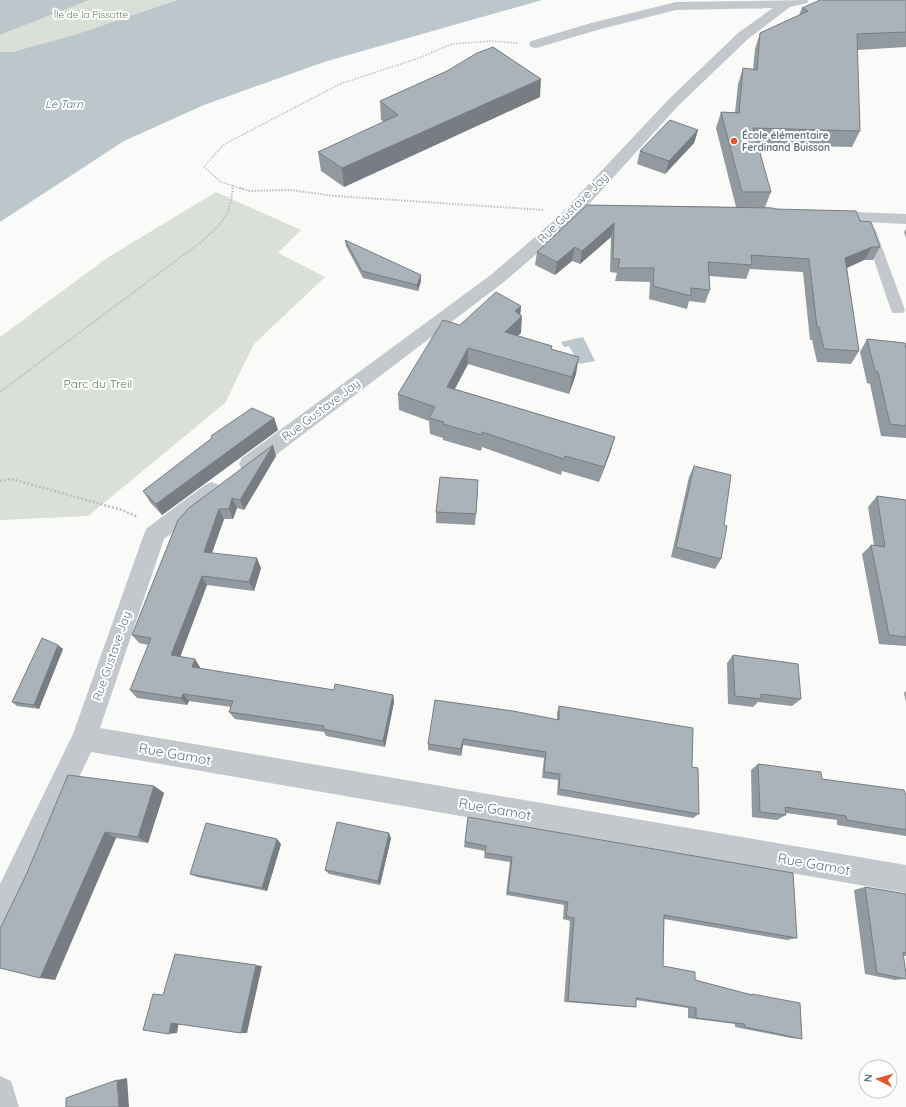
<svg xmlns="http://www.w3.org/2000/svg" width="906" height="1107" viewBox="0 0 906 1107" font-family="Quicksand,sans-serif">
<rect width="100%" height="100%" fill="#fafaf8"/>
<g fill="#dadfd7">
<path d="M 89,0 L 177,0 L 74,35 L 12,52 L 0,52 L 0,35 Z"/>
<path d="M 216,192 L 301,230 L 278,253 L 325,277 L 254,344 L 225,403 L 88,516 L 0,520 L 0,337 L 107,258 Z"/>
</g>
<g fill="#bbc7cb">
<path d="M 0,0 L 89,0 L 0,35 Z"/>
<path d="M 177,0 L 542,0 L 324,62 L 204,105 L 124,141 L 0,222 L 0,52 L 12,52 L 74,35 Z"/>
<path d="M 583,337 L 595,361 L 579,364 L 569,346 L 564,347 L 561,342 Z"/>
</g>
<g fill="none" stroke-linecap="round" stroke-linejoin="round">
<g stroke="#bbbfc2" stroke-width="1.5" stroke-dasharray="1.5 1.5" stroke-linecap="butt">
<path d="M 232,189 L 233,185"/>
<path d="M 243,189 L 221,182 L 204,167 L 223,145 L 340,84 L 419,58 L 452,44 L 491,41 L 518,43"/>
</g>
<g stroke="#bbbfc2" stroke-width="2" stroke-dasharray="1.5 1.5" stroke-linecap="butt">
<path d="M 240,188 L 249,191 L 290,190 L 335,196 L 544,210"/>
<path d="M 0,392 L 201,242 C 223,222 229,219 233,188"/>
</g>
<path stroke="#bbbfc2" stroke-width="2.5" stroke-dasharray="2 2" stroke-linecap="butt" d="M 0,481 L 12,479 L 122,510 L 138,517"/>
<path fill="#c3c8cc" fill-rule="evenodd" d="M 870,227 L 874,228 L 876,231 L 905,310 L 903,313 L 893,313 L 891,310 L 864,231 L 866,228 Z"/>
<g fill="#c3c8cc" fill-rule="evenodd">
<path d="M 809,0 L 807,3 L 790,7 L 748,39 L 679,105 L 570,225 L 504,282 L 256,470 L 249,472 L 242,470 L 239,464 L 242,458 L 492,274 L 558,217 L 669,99 L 738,33 L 773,8 L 676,10 L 601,29 L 536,48 L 531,47 L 529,44 L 531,41 L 591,23 L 676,2 Z"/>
<path d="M 829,211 L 906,214 L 906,224 L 823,220 L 821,216 L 823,212 Z"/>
<path d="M 212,482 L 219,485 L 222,491 L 219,497 L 164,539 L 100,728 L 906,865 L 906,893 L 91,752 L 10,925 L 0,929 L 0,884 L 73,734 L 144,534 L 147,528 L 205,485 Z"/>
<path d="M 0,1076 L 11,1081 L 19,1107 L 0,1107 Z"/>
</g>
</g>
<g fill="#929a9f">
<path d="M 906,0 L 906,47 L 857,50 L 860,131 L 852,147 L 757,145 L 771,192 L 765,207 L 860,221 L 880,247 L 873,260 L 864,260 L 847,268 L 859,351 L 851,364 L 817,362 L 812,340 L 810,340 L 803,272 L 750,269 L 746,279 L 709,276 L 710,290 L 705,303 L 689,301 L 687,309 L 649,299 L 650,282 L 615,281 L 617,273 L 610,272 L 611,237 L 580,264 L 572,261 L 555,275 L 535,265 L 537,252 L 587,205 L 736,207 L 716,128 L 721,112 L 735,113 L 738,84 L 743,68 L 753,69 L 755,49 L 760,33 L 799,15 L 802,8 Z"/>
<path d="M 540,97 L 344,187 L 321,171 L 318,152 L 384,122 L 381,120 L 380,101 Z"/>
<path d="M 698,130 L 694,143 L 665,174 L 637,164 L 640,151 Z"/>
<path d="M 906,229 L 906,238 L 904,232 Z"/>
<path d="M 345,240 L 421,281 L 418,291 L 363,278 L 346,246 Z"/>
<path d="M 521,306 L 520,314 L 521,333 L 517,336 L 552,349 L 576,374 L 569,394 L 468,364 L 455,389 L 615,437 L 610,453 L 599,482 L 562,471 L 561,475 L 482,447 L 481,451 L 443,440 L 443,438 L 430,434 L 429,421 L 399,410 L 398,394 L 460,325 Z"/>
<path d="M 867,339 L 906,349 L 906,438 L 881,436 L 870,384 L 867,383 L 860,352 Z"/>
<path d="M 274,418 L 278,430 L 162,515 L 150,502 L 143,491 Z"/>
<path d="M 276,456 L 244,510 L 237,508 L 233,519 L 224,519 L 212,553 L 261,568 L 254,591 L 207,585 L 180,656 L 200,667 L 200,669 L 334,690 L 393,695 L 394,702 L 385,747 L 326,736 L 324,732 L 235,719 L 229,712 L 231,707 L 189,701 L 187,705 L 137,698 L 130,690 L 149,645 L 139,643 L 132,635 L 178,520 Z"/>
<path d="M 694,466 L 724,525 L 721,559 L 715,569 L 671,557 L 689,477 Z"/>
<path d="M 478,491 L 475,525 L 436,523 L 436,512 Z"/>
<path d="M 877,496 L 906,500 L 906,646 L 879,644 L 862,554 L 871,545 L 874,545 L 868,507 Z"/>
<path d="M 58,645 L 63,649 L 39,709 L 17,706 L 12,702 Z"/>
<path d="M 733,655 L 801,699 L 792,706 L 758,702 L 753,707 L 728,704 L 727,663 Z"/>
<path d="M 906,691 L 906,702 L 904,693 Z"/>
<path d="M 559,706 L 692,767 L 699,814 L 693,818 L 557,795 L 558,780 L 542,778 L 544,758 L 463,745 L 461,756 L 428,750 L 428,744 L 557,720 L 557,713 Z"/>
<path d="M 758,764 L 822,779 L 906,796 L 906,836 L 837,825 L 837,820 L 786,813 L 786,815 L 777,820 L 752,817 L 751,770 Z"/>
<path d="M 154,786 L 164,793 L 148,843 L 116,838 L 55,980 L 0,929 Z"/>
<path d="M 468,817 L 797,938 L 787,940 L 664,919 L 663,966 L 695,980 L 747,994 L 752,994 L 802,1039 L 791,1038 L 735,1027 L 735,1024 L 688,1018 L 688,1008 L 636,1000 L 636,1007 L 630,1007 L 564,1002 L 570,921 L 563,919 L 564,905 L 506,895 L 510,862 L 484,858 L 485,851 L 464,847 Z"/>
<path d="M 391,838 L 380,885 L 329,874 L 325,870 Z"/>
<path d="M 281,844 L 267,891 L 197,877 L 190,874 Z"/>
<path d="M 865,887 L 906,894 L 906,956 L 903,956 L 906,979 L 895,980 L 865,974 L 854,890 Z"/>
</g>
<g fill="#777d82">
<path d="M 541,79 L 540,97 L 344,187 L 342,168 Z"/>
<path d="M 698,130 L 694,143 L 665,174 L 669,161 Z"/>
<path d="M 614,223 L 611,237 L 580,264 L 582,251 Z"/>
<path d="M 575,247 L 572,261 L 555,275 L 557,262 Z"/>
<path d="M 872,247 L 864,260 L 838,272 L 845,258 Z"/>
<path d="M 421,275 L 421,281 L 418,291 L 417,285 Z"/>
<path d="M 521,306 L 520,318 L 522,316 L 521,333 L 503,349 L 505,332 L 515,311 Z"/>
<path d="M 468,348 L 468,364 L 447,403 L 447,387 Z"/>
<path d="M 579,357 L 576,374 L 569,394 L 572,377 Z"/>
<path d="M 274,418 L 278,430 L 162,515 L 156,504 Z"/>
<path d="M 615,437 L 610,453 L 599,482 L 604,467 Z"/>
<path d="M 273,445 L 276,456 L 244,510 L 240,500 Z"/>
<path d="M 232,498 L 237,508 L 233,519 L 229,509 Z"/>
<path d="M 219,509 L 224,519 L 209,561 L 204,552 Z"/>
<path d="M 257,558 L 261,568 L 254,591 L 249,582 Z"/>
<path d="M 202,576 L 207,585 L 178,663 L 171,655 Z"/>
<path d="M 58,645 L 63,649 L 39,709 L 34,705 Z"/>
<path d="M 195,659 L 200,667 L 198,675 L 192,667 Z"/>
<path d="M 183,694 L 189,701 L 187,705 L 181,698 Z"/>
<path d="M 393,695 L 394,702 L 385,747 L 383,741 Z"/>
<path d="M 463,739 L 463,745 L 461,756 L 461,749 Z"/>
<path d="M 154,786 L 164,793 L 148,843 L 138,837 Z"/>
<path d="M 105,832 L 116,838 L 55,980 L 40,978 Z"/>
<path d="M 389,833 L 391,838 L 380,885 L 378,881 Z"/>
<path d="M 277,839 L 281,844 L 267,891 L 262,888 Z"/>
<path d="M 256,965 L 262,966 L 247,1033 L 241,1033 Z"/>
<path d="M 179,1022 L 177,1033 L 169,1034 L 171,1023 Z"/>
<path d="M 127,1078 L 129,1107 L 119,1107 L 117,1080 Z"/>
</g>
<g fill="#aab3b9" stroke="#777d82">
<path d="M 820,0 L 906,0 L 906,32 L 857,34 L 860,131 L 753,128 L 771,192 L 742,192 L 721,112 L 739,113 L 743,68 L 757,70 L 760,33 L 808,11 L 802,8 Z"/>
<path d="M 493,47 L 541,79 L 342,168 L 318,152 L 398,115 L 380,101 L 447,71 L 477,53 Z"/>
<path d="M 670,120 L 698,130 L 669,161 L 640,151 Z"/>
<path d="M 587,205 L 773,208 L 774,209 L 856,211 L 860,221 L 871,222 L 880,247 L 872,247 L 845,258 L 859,351 L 824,349 L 819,327 L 817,327 L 809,259 L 751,255 L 752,265 L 708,262 L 710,290 L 691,288 L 691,296 L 653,286 L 654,268 L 618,268 L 620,259 L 613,259 L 614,223 L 582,251 L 575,247 L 557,262 L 537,252 Z"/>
<path d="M 345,240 L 421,275 L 417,285 L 362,271 Z"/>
<path d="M 496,292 L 521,306 L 515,311 L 522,316 L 505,332 L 552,346 L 551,349 L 579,357 L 572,377 L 468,348 L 447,387 L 615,437 L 604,467 L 565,456 L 564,459 L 482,432 L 482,435 L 443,424 L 444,422 L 429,418 L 435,407 L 398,394 L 443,320 L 460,325 Z"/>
<path d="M 867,339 L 905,343 L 906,349 L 906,426 L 890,424 L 878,372 L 875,371 Z"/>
<path d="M 252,408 L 274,418 L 156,504 L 143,491 L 212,438 L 211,436 Z"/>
<path d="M 273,445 L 240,500 L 232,498 L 229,509 L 219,509 L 204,552 L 257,558 L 249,582 L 202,576 L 171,655 L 195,659 L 192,667 L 334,690 L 335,684 L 393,695 L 383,741 L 323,729 L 324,726 L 229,712 L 233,701 L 183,694 L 181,698 L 130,690 L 151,638 L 132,635 L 178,520 L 189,508 Z"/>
<path d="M 694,466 L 731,475 L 724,525 L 727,526 L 721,559 L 676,547 Z"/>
<path d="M 440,477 L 478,480 L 476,514 L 436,512 Z"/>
<path d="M 877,496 L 906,500 L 906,637 L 889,635 L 871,545 L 885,547 Z"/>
<path d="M 42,638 L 58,645 L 34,705 L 12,702 Z"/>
<path d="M 733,655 L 798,664 L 801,699 L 761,694 L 761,699 L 735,696 Z"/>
<path d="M 435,700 L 513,711 L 559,720 L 559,706 L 693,728 L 692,767 L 698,768 L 699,814 L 559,789 L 560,774 L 544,772 L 546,752 L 463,739 L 461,749 L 428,744 Z"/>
<path d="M 758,764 L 821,772 L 822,779 L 904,790 L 906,796 L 906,830 L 847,820 L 846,816 L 785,807 L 786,815 L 760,812 Z"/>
<path d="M 68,775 L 154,786 L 138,837 L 105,832 L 40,978 L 0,968 L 0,929 L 27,873 Z"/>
<path d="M 468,817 L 793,873 L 797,938 L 664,915 L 663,966 L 695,972 L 695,980 L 752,995 L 752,994 L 800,1003 L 802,1039 L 745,1027 L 744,1024 L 696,1018 L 696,1008 L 636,998 L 636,1007 L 568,1001 L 574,918 L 566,916 L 568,902 L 508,892 L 512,857 L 485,853 L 486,846 L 465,842 Z"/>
<path d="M 337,822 L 389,833 L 378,881 L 325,870 Z"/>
<path d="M 206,823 L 277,839 L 262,888 L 190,874 Z"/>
<path d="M 865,887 L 906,894 L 906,953 L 903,952 L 906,974 L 906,979 L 877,973 Z"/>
<path d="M 175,954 L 256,965 L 241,1033 L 171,1023 L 169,1034 L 143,1030 L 153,994 L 163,995 Z"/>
<path d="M 117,1080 L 119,1107 L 66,1107 L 66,1098 Z"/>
</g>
<circle fill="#e4572e" stroke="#fff" stroke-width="1.5" cx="734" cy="141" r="4"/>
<g text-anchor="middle" stroke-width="4" stroke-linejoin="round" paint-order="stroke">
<g font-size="10" fill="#687a64" stroke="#fff">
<text x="91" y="18">Île de la Pissotte</text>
</g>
<g font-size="10" font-weight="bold" fill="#657683" stroke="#fff" text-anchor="start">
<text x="742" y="139">École élémentaire<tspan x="742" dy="12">Ferdinand Buisson</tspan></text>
</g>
<g font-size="11" font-style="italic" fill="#60757c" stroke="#fff">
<text x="64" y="108">Le Tarn</text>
</g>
<g font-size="12" fill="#657683" stroke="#fff">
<text transform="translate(573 208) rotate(-45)" y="4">Rue Gustave Jay</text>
<text transform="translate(321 410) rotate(-37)" y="4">Rue Gustave Jay</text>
<text transform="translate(112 656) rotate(-71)" y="4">Rue Gustave Jay</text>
</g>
<g font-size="12" fill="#687a64" stroke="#fff">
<text x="98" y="388">Parc du Treil</text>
</g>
<g font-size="14" fill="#657683" stroke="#fff">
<text transform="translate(175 754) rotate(10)" y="5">Rue Gamot</text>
<text transform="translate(495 809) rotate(10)" y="5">Rue Gamot</text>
<text transform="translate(814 864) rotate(10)" y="5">Rue Gamot</text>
</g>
</g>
<g transform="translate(878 1079) rotate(276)"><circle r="19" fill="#ffffff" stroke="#c1c8cd"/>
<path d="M0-3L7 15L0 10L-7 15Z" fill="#e4572e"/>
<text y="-6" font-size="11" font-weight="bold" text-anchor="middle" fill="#657683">N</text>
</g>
</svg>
